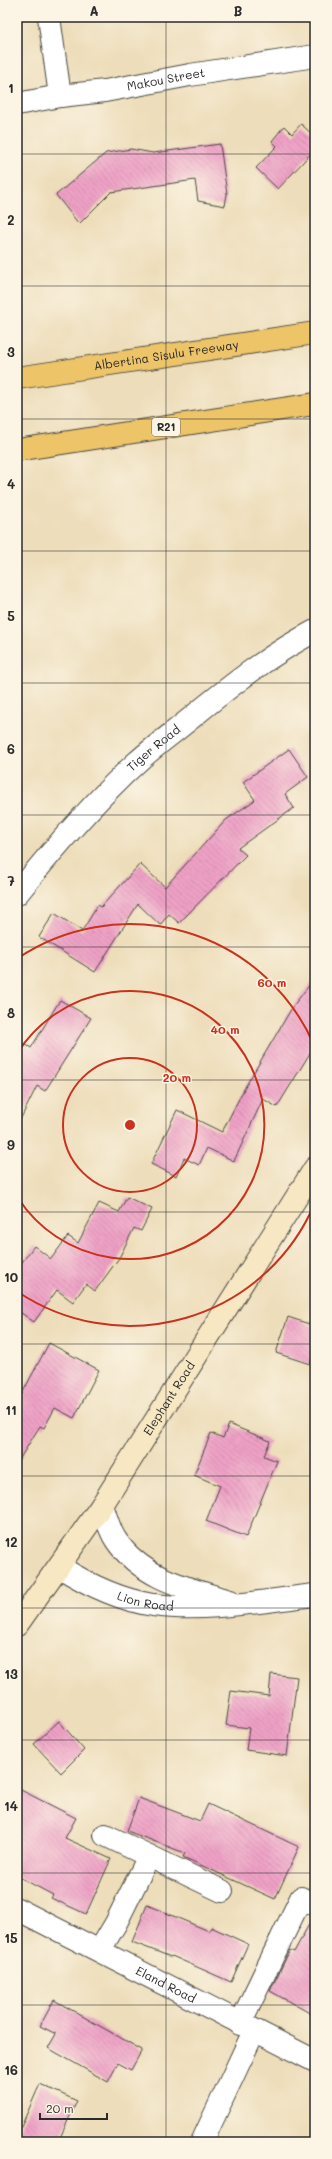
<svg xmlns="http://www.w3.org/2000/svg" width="332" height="2159" viewBox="0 0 332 2159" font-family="Mali,sans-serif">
<defs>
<pattern id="building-back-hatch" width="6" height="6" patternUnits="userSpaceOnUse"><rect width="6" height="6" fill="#efa1c6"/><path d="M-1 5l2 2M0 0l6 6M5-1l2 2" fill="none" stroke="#c283a1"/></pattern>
</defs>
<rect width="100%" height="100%" fill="#fcf5e5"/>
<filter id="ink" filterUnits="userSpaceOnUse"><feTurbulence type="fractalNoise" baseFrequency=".025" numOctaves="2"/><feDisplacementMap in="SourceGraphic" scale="8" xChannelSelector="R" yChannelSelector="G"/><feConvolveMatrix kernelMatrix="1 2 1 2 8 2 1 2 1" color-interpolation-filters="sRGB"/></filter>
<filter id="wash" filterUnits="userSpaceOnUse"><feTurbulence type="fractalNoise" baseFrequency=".012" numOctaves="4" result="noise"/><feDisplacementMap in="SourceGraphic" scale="16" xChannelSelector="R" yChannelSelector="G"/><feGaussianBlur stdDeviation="0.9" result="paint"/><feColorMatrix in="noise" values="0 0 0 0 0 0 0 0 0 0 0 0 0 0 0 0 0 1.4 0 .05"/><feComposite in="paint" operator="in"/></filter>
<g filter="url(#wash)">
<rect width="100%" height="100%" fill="#edddba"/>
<g id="blocks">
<g fill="url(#building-back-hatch)">
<path d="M 301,124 L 315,137 L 315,149 L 278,189 L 256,168 L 277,146 L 272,141 L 284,126 L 292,134 Z"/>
<path d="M 220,144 L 227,194 L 225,206 L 198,201 L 195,180 L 111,192 L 79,224 L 56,195 L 106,153 L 131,149 L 153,153 Z"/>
<path d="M 289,749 L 308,777 L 285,794 L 294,808 L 238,848 L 246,855 L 179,923 L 169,914 L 160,925 L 138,904 L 95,972 L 39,937 L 54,913 L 82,931 L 98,905 L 101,907 L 140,864 L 165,887 L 226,820 L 255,800 L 243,782 Z"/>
<path d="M 315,978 L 315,1045 L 277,1107 L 263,1099 L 234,1161 L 207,1148 L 199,1165 L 184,1158 L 176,1176 L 151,1164 L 177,1110 L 222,1132 L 244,1089 L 293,1006 Z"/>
<path d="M 60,1000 L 91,1018 L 45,1091 L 37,1086 L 17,1126 L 17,1039 L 31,1048 Z"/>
<path d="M 127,1197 L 152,1209 L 141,1231 L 134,1228 L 119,1258 L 95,1291 L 86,1284 L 73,1302 L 57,1290 L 34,1322 L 17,1310 L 17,1269 L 34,1246 L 51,1259 L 68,1236 L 78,1243 L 99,1203 L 119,1212 Z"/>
<path d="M 288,1317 L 315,1326 L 315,1350 L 310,1364 L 276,1353 Z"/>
<path d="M 49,1343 L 99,1370 L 74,1418 L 55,1408 L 44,1428 L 40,1426 L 17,1463 L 17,1403 Z"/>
<path d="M 229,1424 L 270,1441 L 264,1456 L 277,1461 L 246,1537 L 206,1521 L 220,1486 L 194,1475 L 211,1433 L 223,1438 Z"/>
<path d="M 271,1674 L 297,1677 L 287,1756 L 246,1750 L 249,1728 L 226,1725 L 231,1691 L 269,1696 Z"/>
<path d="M 59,1721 L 84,1750 L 61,1773 L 34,1744 Z"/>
<path d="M 17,1788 L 76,1818 L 65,1838 L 111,1859 L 86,1914 L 51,1898 L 53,1895 L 17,1876 Z"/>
<path d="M 139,1798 L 200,1821 L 208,1804 L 299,1847 L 275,1899 L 183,1857 L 185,1853 L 127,1831 Z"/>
<path d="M 147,1905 L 209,1931 L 211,1927 L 248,1944 L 231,1982 L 172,1956 L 171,1957 L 132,1942 Z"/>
<path d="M 313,1917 L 315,1917 L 315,2016 L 270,1991 L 290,1950 L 294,1952 Z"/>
<path d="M 54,2000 L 142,2050 L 131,2070 L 118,2063 L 108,2082 L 48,2048 L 56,2034 L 40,2026 Z"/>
<path d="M 40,2084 L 77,2101 L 58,2142 L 17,2142 L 17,2136 Z"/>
</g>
</g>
</g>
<g filter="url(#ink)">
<use href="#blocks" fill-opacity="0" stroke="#484640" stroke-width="1"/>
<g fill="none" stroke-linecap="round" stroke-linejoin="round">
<g stroke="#484640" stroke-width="24">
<g id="street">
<path d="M 49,17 L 60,96"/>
<path id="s1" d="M 17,104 L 60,96 L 105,91 L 190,75 L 315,56"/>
<path id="s2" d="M 17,894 C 54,848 93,802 137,762 C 156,745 177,730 196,714 C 234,683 271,654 315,631"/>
<path d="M 102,1505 C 106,1516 109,1530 116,1540 C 142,1579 188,1588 230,1601"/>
<path id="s3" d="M 60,1567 C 87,1584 121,1600 153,1605 C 207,1612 261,1601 315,1595"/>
<path d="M 105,1835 L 149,1856"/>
<path id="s4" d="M 17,1909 L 315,2061"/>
<path d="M 100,1950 L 116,1923 L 149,1856 L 222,1891"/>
<path d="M 240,2024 L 301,1898 L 315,1905"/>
<path d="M 202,2142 L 254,2031"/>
</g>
</g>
<g stroke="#484640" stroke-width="24">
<g id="secondary">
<path id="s5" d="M 17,1625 L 102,1505 L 315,1168"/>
</g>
</g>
<g stroke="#484640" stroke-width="24">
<g id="highway">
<path id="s6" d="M 17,378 L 315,333"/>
<path d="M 17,450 L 315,404"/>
</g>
</g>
<use href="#street" stroke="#fff" stroke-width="22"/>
<use href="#secondary" stroke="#f8e7c3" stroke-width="22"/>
<use href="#highway" stroke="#eec469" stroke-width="22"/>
</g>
</g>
<path fill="none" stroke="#2b2b2b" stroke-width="1" stroke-opacity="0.55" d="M 166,17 L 166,2142M 17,154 L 315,154M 17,286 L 315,286M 17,419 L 315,419M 17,551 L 315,551M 17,683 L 315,683M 17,815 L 315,815M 17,947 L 315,947M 17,1080 L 315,1080M 17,1212 L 315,1212M 17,1344 L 315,1344M 17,1476 L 315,1476M 17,1608 L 315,1608M 17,1740 L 315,1740M 17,1873 L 315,1873M 17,2005 L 315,2005"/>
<g fill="none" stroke="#c8321e" stroke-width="2">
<circle cx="130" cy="1125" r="67"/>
<path d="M18 1052A134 134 0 1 1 18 1198"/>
<path d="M314 1205A201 201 0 0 1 18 1292M18 958A201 201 0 0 1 314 1045"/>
</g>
<g text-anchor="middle" stroke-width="3" stroke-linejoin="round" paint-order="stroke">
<rect fill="#fcf5e5" stroke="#6a6863" stroke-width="1" x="152" y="418" width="28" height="18" rx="3"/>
<g font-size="11" font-weight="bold" fill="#2b2b2b">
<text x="166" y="431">R21</text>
</g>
<g font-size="12" fill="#2b2b2b" stroke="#fcf5e5">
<text dy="4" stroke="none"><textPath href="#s1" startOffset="151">Makou Street</textPath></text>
<text dy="4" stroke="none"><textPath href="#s6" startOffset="151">Albertina Sisulu Freeway</textPath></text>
<text dy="4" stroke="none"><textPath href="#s2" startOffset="200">Tiger Road</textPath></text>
<text dy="4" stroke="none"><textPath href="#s5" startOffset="273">Elephant Road</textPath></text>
<text dy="4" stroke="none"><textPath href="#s3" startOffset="93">Lion Road</textPath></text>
<text dy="4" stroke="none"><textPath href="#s4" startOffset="167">Eland Road</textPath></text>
</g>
</g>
<circle cx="130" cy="1125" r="6" fill="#c8321e" stroke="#fcf5e5" stroke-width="2"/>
<g font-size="12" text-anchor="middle" font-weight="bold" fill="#c8321e" stroke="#fcf5e5" stroke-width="3" stroke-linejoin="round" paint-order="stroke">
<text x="272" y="987">60 m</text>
<text x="225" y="1034">40 m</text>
<text x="177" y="1082">20 m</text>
</g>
<rect width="332" height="2159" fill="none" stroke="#fcf5e5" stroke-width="44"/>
<path d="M40 2113v6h67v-6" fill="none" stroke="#2b2b2b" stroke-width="2"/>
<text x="46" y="2113" font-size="12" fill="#2b2b2b" stroke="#fcf5e5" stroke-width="3" paint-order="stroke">20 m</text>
<rect x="22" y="22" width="288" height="2115" fill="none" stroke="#2b2b2b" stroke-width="1.5"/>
<g font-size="13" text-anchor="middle" font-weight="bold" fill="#2b2b2b">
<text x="94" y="16">A</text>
<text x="238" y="16">B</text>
<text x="11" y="93">1</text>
<text x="11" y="225">2</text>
<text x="11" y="357">3</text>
<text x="11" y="489">4</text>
<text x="11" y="621">5</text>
<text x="11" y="754">6</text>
<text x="11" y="886">7</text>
<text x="11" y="1018">8</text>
<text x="11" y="1150">9</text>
<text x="11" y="1282">10</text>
<text x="11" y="1415">11</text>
<text x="11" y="1547">12</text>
<text x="11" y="1679">13</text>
<text x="11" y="1811">14</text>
<text x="11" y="1943">15</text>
<text x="11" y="2075">16</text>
</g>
</svg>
